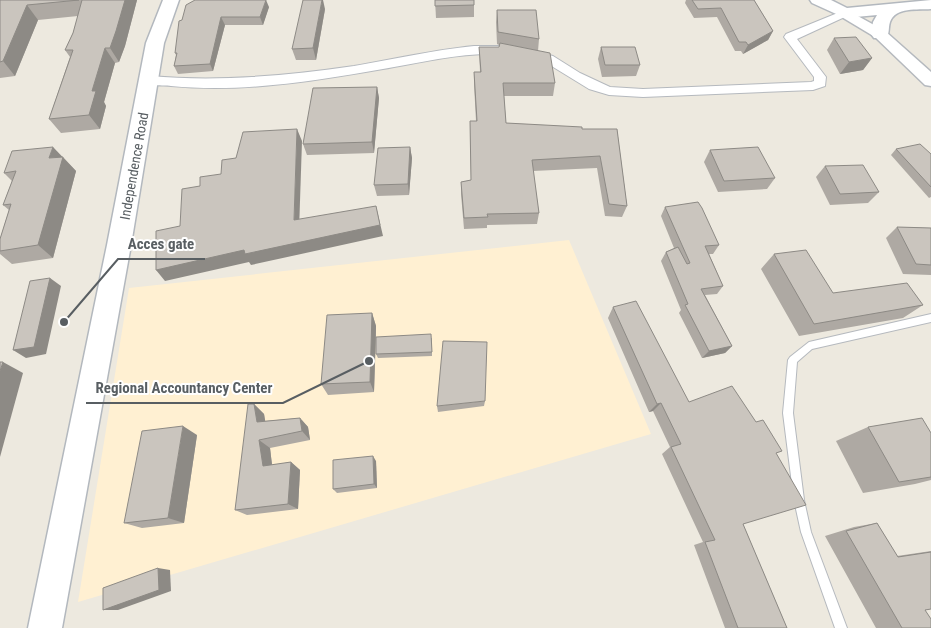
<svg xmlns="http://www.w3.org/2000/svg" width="931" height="628" viewBox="0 0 931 628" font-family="'Roboto Condensed',sans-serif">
<rect width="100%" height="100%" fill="#ede9df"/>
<path fill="#fff0d2" d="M 569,240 L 651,434 L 78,602 L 129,288 Z"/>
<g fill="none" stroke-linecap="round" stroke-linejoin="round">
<g stroke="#b5b9be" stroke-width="2">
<path id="service" d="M 931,314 L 931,322 L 812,349 L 797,362 L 793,413 L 804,500 L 811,532 L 847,628 L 835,628 L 801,532 L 794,500 L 783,413 L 788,360 L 790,357 L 809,342 Z"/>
</g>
<g stroke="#b5b9be" stroke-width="2">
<g id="minor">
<path d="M 845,10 L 851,13 L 849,15 L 797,39 L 826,77 L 825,86 L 813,90 L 643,97 L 609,95 L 589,89 L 545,62 L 525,57 L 523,54 L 529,50 L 553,56 L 580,73 L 610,87 L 643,89 L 811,82 L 814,81 L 814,77 L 784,37 L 786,34 Z"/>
<path d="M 474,46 L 504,46 L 510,50 L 504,54 C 463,52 424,62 383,69 C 314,81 242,93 171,86 C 163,85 148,87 143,80 L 149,76 C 218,82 285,76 354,66 C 394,59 434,50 474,46 Z"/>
</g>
</g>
<g stroke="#b5b9be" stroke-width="3">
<path id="tertiary" d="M 845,9 L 885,31 L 931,72 L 931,86 L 925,85 L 875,37 L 840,16 L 838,13 L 840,10 Z"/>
</g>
<g stroke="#b3b8be" stroke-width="3">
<g id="secondary">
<path d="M 163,0 L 179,0 L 164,43 L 131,245 L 62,628 L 28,628 L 107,245 L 146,43 Z"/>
<path d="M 810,0 L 831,0 L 847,8 L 931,0 L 931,9 C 918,10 895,7 890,22 C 888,28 890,33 886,38 L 874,38 L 871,34 L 873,22 L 877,15 L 845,18 L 812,3 Z"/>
</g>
</g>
<use href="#service" fill="#fff" fill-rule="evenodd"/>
<use href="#minor" fill="#fff" fill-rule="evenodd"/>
<use href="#tertiary" fill="#fff" fill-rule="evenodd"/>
<use href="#secondary" fill="#fff" fill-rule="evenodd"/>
</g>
<g fill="#aea9a3">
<path d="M 0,0 L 137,0 L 125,46 L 119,62 L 115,63 L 104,102 L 106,106 L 100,129 L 61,133 L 49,119 L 70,57 L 65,50 L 73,33 L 78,16 L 38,20 L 15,76 L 0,78 Z"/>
<path d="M 435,0 L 474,0 L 474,17 L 436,18 Z"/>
<path d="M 686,0 L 754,0 L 773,31 L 768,40 L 743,54 L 741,51 L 735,51 L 717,17 L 694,18 L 685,3 Z"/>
<path d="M 269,7 L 263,25 L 225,25 L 213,71 L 178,74 L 174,66 L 176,55 L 175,53 L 182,20 Z"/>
<path d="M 325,9 L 316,60 L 296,60 L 292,49 Z"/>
<path d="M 497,10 L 539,39 L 538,51 L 555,83 L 553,96 L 504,96 L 506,123 L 582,129 L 617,129 L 627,206 L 622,217 L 605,216 L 597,168 L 533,171 L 539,213 L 537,224 L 487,225 L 487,228 L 464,229 L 461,194 L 461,182 L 471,180 L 470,121 L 476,121 L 474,84 L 474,72 L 480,72 L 479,47 L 499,47 L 499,45 L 497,44 L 496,22 Z"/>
<path d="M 834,38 L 872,58 L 863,70 L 840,74 L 827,50 Z"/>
<path d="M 601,47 L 640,65 L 636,76 L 602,77 L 598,59 Z"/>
<path d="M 377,87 L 379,98 L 374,153 L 307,155 L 303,144 Z"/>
<path d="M 410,147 L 412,158 L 409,195 L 377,196 L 374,185 Z"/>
<path d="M 896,149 L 931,154 L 931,197 L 929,198 L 891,155 Z"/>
<path d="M 710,150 L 775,178 L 767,189 L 718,192 L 704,162 Z"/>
<path d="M 63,157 L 76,171 L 53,258 L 12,264 L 0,254 L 0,239 L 9,210 L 3,205 L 12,181 L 4,173 Z"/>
<path d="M 825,166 L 879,192 L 868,203 L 830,205 L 816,177 Z"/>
<path d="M 665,207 L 719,245 L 713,254 L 709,254 L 723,286 L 717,294 L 705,295 L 732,346 L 725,353 L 702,358 L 679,313 L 681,310 L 661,261 L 666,252 L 674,248 L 661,216 Z"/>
<path d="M 897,227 L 931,228 L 931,275 L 903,274 L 886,238 Z"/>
<path d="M 774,254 L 833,293 L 923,305 L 903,318 L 799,336 L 761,269 Z"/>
<path d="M 613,307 L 689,402 L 776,454 L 743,524 L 787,628 L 725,628 L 694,545 L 703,542 L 662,454 L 670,447 L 653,411 L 649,412 L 608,318 Z"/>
<path d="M 372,313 L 376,326 L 376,337 L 432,338 L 432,356 L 378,358 L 376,354 L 376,337 L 374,392 L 328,395 L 321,384 Z"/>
<path d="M 485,401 L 484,406 L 438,412 L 437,406 Z"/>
<path d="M 254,404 L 264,414 L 265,421 L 300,418 L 308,427 L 310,440 L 270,448 L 272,465 L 291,462 L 300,470 L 298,509 L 247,515 L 235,510 Z"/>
<path d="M 868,427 L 931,433 L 931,480 L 915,484 L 863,493 L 836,441 Z"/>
<path d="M 197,435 L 184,523 L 142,528 L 124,523 Z"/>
<path d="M 376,461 L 377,488 L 337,493 L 333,489 Z"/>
<path d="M 877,523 L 897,556 L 931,551 L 931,609 L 925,610 L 931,628 L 876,628 L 825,536 L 854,527 Z"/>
</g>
<g fill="#8d8a85">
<path d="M 125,0 L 137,0 L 125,46 L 119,62 L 110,48 Z"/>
<path d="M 266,0 L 269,7 L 263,25 L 260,17 Z"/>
<path d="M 322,0 L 323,0 L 325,9 L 316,60 L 313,48 Z"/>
<path d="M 27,5 L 38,20 L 15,76 L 3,61 Z"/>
<path d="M 221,17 L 225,25 L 213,71 L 210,64 Z"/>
<path d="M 773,31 L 768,40 L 743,54 L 748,45 Z"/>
<path d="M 105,48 L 115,63 L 104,102 L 106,106 L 100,129 L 89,115 L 92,91 Z"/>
<path d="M 872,58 L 863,70 L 840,74 L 849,62 Z"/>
<path d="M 377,87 L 379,98 L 374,153 L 372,142 Z"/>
<path d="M 297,129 L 302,141 L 299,231 L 294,220 Z"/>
<path d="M 53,147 L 76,171 L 53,258 L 38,245 L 49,158 Z"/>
<path d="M 410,147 L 412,158 L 409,195 L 408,184 Z"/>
<path d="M 376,206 L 383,236 L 251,265 L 249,262 L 165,281 L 156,270 Z"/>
<path d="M 50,278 L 61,286 L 46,354 L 26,358 L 13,350 Z"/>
<path d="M 372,313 L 376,326 L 374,392 L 370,382 Z"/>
<path d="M 732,346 L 725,353 L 702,358 L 709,351 Z"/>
<path d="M 3,362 L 23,373 L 0,457 L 0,371 Z"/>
<path d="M 661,403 L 653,411 L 649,412 L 657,404 Z"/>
<path d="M 254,404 L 264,414 L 267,431 L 257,422 Z"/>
<path d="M 300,418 L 308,427 L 310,440 L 302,431 Z"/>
<path d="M 183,426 L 197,435 L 184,523 L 168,518 Z"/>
<path d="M 259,440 L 270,448 L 273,473 L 263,466 Z"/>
<path d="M 373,456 L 376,461 L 377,488 L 374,484 Z"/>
<path d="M 291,462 L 300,470 L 298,509 L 288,504 Z"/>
<path d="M 158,568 L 170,570 L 171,591 L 118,610 L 103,610 Z"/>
</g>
<g fill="#cac5be" stroke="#8d8a85">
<path d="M 0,0 L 79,0 L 27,5 L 3,61 L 0,62 Z"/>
<path d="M 82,0 L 125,0 L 116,31 L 110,48 L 105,48 L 92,91 L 96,91 L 89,115 L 49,119 L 73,50 L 65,50 L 73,33 Z"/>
<path d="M 195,0 L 266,0 L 260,17 L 221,17 L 210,64 L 174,66 L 177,53 L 175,53 L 179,21 L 182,20 L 186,5 Z"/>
<path d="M 303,0 L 322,0 L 313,48 L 292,49 Z"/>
<path d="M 435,0 L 474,0 L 474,5 L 435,6 Z"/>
<path d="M 692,0 L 754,0 L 773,31 L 748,45 L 746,42 L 739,42 L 721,8 L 698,9 Z"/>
<path d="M 497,10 L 536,10 L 539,39 L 498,32 Z"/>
<path d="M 856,37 L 872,58 L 849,62 L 834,38 Z"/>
<path d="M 500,43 L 550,53 L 555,83 L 503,83 L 506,123 L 582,127 L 582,129 L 617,129 L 627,206 L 609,204 L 600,156 L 532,160 L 539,213 L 487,214 L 488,217 L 464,218 L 461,182 L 471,180 L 470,121 L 477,121 L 474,72 L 481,72 L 479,47 L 499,47 Z"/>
<path d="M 601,47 L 635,47 L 640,65 L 605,65 Z"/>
<path d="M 377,87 L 372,142 L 303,144 L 313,88 Z"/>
<path d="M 297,129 L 294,220 L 376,206 L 380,225 L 245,254 L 244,250 L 156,270 L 156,231 L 180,226 L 182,189 L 200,186 L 200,177 L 221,174 L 222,160 L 236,158 L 243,132 Z"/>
<path d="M 920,144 L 931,154 L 931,187 L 896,149 Z"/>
<path d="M 53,147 L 49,158 L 63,157 L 38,245 L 0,251 L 0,239 L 11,204 L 3,205 L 16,171 L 4,173 L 12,151 Z"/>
<path d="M 410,147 L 408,184 L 374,185 L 378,148 Z"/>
<path d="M 758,147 L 775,178 L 724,181 L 710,150 Z"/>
<path d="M 863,165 L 879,192 L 840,194 L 825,166 Z"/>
<path d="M 698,202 L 702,208 L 719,245 L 705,246 L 723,286 L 701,289 L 732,346 L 709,351 L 685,305 L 688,304 L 666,252 L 678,247 L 687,264 L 690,263 L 665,207 Z"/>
<path d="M 897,227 L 931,228 L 931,265 L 916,264 Z"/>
<path d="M 806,250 L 833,293 L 907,283 L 923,305 L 814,324 L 774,254 Z"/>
<path d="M 50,278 L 34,347 L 13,350 L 30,281 Z"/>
<path d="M 636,301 L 689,402 L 732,386 L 756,422 L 763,420 L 782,451 L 776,453 L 806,505 L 743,524 L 787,628 L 738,628 L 705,542 L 715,540 L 671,447 L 681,444 L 661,403 L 657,404 L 613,307 Z"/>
<path d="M 372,313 L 370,382 L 321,384 L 327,315 Z"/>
<path d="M 431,334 L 432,352 L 376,354 L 376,337 Z"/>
<path d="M 443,341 L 487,342 L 485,401 L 437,406 Z"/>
<path d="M 0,362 L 3,362 L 0,371 Z"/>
<path d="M 248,404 L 254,404 L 257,422 L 300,418 L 302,431 L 259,440 L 263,466 L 291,462 L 288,504 L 235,510 Z"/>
<path d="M 922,418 L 931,433 L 931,477 L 899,482 L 868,427 Z"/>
<path d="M 183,426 L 168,518 L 124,523 L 142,431 Z"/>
<path d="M 373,456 L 374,484 L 333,489 L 333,460 Z"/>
<path d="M 877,523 L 898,557 L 931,552 L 931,609 L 925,610 L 931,619 L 931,628 L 902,628 L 846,531 Z"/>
<path d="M 158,568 L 159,590 L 103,610 L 103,588 Z"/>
</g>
<g text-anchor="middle" stroke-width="4" stroke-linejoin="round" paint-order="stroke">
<g font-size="14" fill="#585e62" stroke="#fff">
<text transform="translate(134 166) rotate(-80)" y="5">Independence Road</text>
</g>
</g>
<path fill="none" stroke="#585e62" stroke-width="2" d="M64 322L118 259H205M369 361L283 403H86"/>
<g fill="#585e62" stroke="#fff" stroke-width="2">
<circle cx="64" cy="322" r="5"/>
<circle cx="369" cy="361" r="5"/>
</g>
<g font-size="15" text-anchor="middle" font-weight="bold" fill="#585e62" stroke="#fff" stroke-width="4" stroke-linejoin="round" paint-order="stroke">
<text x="161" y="249">Acces gate</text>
<text x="184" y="393">Regional Accountancy Center</text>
</g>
</svg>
